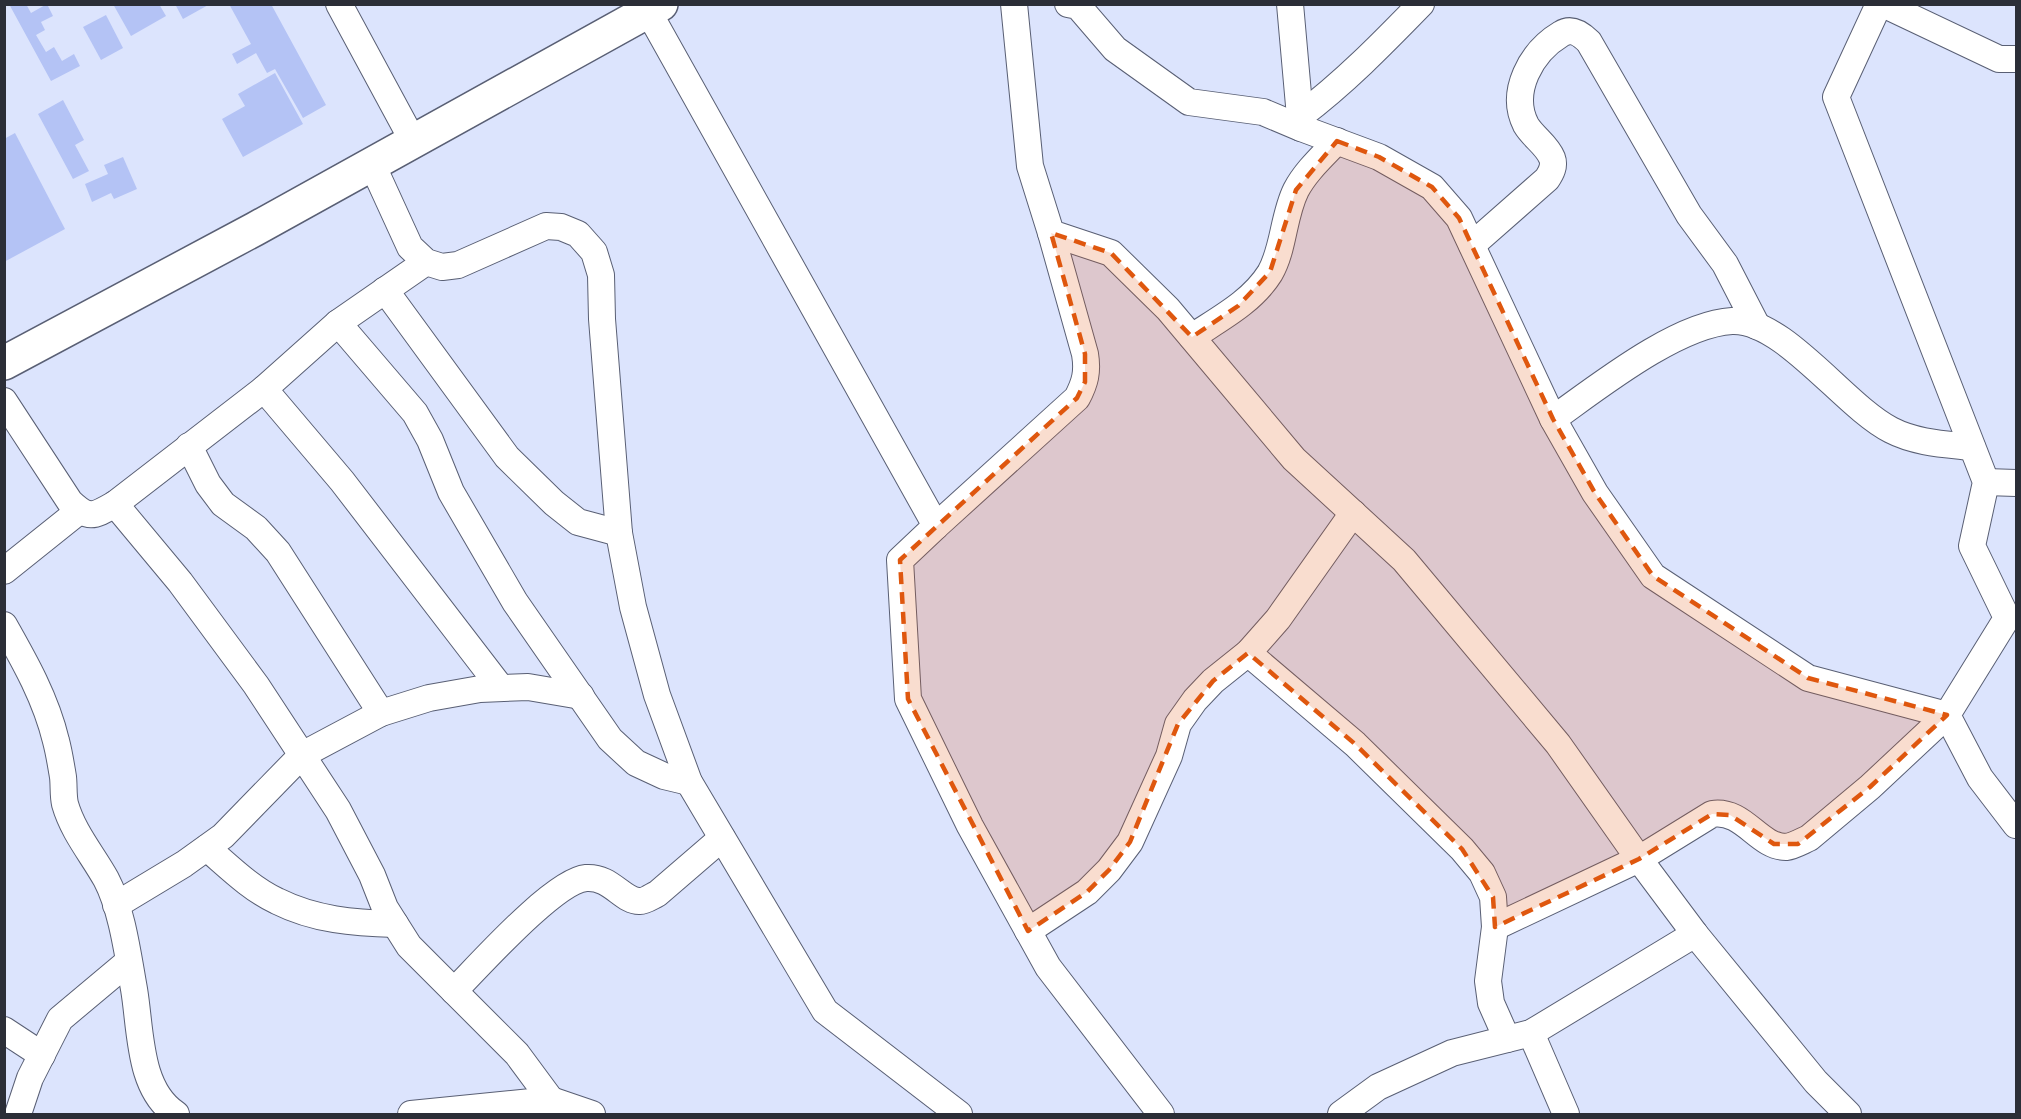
<svg xmlns="http://www.w3.org/2000/svg" width="2021" height="1119" viewBox="0 0 2021 1119" font-family="'Open Sans',sans-serif">
<rect width="100%" height="100%" fill="#dce4fd"/>
<g fill="#b4c3f5">
<path d="M 9,4 L 26,4 L 31,13 L 47,4 L 53,16 L 41,22 L 45,30 L 36,35 L 46,52 L 54,47 L 62,61 L 74,54 L 80,66 L 51,81 Z"/>
<path d="M 113,4 L 159,4 L 166,16 L 131,36 Z"/>
<path d="M 175,4 L 210,4 L 183,19 Z"/>
<path d="M 229,4 L 271,4 L 326,105 L 303,118 L 275,69 L 267,73 L 256,53 L 237,64 L 232,54 L 251,44 Z"/>
<path d="M 106,15 L 123,48 L 101,60 L 83,27 Z"/>
<path d="M 275,73 L 303,124 L 243,157 L 222,119 L 245,106 L 238,94 Z"/>
<path d="M 63,100 L 84,140 L 75,145 L 89,171 L 73,179 L 38,114 Z"/>
<path d="M 15,133 L 65,229 L 4,262 L 4,139 Z"/>
<path d="M 123,157 L 137,189 L 114,199 L 111,193 L 92,202 L 85,184 L 108,174 L 104,165 Z"/>
</g>
<g fill="none" stroke-linecap="round" stroke-linejoin="round">
<g stroke="#595f74" stroke-width="28">
<g id="street">
<path d="M 339,4 L 413,141"/>
<path d="M 1014,4 L 1030,166 L 1051,233 L 1111,253 L 1168,309 L 1294,459 L 1404,560 L 1558,744 L 1639,859 L 1695,934 L 1816,1082 L 1848,1114"/>
<path d="M 1068,4 L 1078,6 L 1115,49 L 1189,102 L 1263,112 L 1301,128 L 1379,157 L 1432,187 L 1459,218 L 1553,419 L 1595,493 L 1653,576 L 1808,678 L 1947,715"/>
<path d="M 1290,4 L 1301,128"/>
<path d="M 1879,4 L 1836,97 L 1986,482 L 1972,546 L 2007,618 L 1947,715 L 1980,778 L 2016,825"/>
<path d="M 1883,4 L 1999,59 L 2016,59"/>
<path d="M 648,11 L 936,526 L 900,560 L 908,699 L 970,826 L 1048,967 L 1161,1114"/>
<path d="M 1300,116 C 1344,83 1382,44 1421,4"/>
<path d="M 372,164 L 410,247 L 426,262 L 442,267 L 458,265 L 546,226 L 561,227 L 578,234 L 594,252 L 601,275 L 602,319 L 619,533 L 633,607 L 657,695 L 689,782 L 825,1011 L 959,1114"/>
<path d="M 1472,245 L 1547,179 C 1551,173 1555,166 1552,158 C 1547,145 1533,137 1526,125 C 1509,92 1531,52 1561,34 C 1572,27 1581,34 1589,42 L 1689,215 L 1725,264 L 1757,326"/>
<path d="M 385,290 L 507,457 L 554,503 L 578,522 L 619,533"/>
<path d="M 338,323 L 415,413 L 430,440 L 451,492 L 515,602 L 610,739 L 636,763 L 664,776 L 689,782"/>
<path d="M 1192,337 C 1219,319 1252,302 1270,273 C 1284,249 1283,216 1296,190 C 1306,171 1323,156 1337,141"/>
<path d="M 264,389 L 342,481 L 501,688"/>
<path d="M 4,401 L 70,502 C 89,520 94,516 115,504 L 264,389 L 338,323 L 426,262"/>
<path d="M 1553,419 C 1598,387 1677,324 1732,321 C 1784,319 1844,406 1891,430 C 1916,443 1945,444 1972,447"/>
<path d="M 189,446 L 208,484 L 223,504 L 256,528 L 278,552 L 381,713"/>
<path d="M 1986,482 L 2016,483"/>
<path d="M 115,504 L 180,582 L 256,685 L 338,810 L 372,875 L 385,908 L 409,946 L 517,1054 L 551,1100"/>
<path d="M 936,526 L 1077,398 C 1085,383 1088,372 1085,354 L 1051,233"/>
<path d="M 4,571 L 79,511"/>
<path d="M 4,625 C 25,662 46,699 56,741 C 59,752 61,765 63,777 C 64,785 63,795 65,804 C 73,832 92,854 106,879 C 122,909 128,956 134,989 C 141,1030 138,1089 176,1114"/>
<path d="M 1248,653 L 1355,744 L 1462,849 L 1482,873 L 1493,897 L 1495,927 L 1488,981 L 1491,1003 L 1507,1039"/>
<path d="M 207,848 C 228,866 251,889 277,901 C 315,920 354,923 395,924"/>
<path d="M 116,905 L 184,864 L 223,836 L 302,755 L 381,713 L 429,698 L 480,689 L 528,687 L 581,696"/>
<path d="M 1495,927 L 1639,859 L 1712,814 C 1744,809 1758,847 1786,847 C 1794,846 1802,841 1809,838 L 1870,787 L 1947,715"/>
<path d="M 1028,931 L 1087,892 L 1109,870 L 1130,842 L 1169,756 L 1178,724 L 1195,700 L 1213,681 L 1248,653 L 1278,619 L 1353,513"/>
<path d="M 454,991 C 479,966 554,881 586,878 C 611,876 623,902 640,901 C 646,901 652,896 657,894 L 722,838"/>
<path d="M 4,1030 L 42,1055"/>
<path d="M 1531,1033 L 1566,1114"/>
<path d="M 18,1114 L 30,1078 L 60,1019 L 128,962"/>
<path d="M 411,1114 L 551,1100 L 592,1114"/>
<path d="M 1341,1114 L 1378,1087 L 1452,1053 L 1531,1033 L 1695,934"/>
</g>
</g>
<g stroke="#595f74" stroke-width="36">
<path id="secondary" d="M 4,363 L 255,229 L 661,4"/>
</g>
<use href="#street" stroke="#fff" stroke-width="26"/>
<use href="#secondary" stroke="#fff" stroke-width="33"/>
</g>
<path fill="#df570e" fill-opacity="0.2" stroke="#df570e" stroke-width="4.5" stroke-dasharray="12 8" stroke-linejoin="round" d="M 1337,141 L 1379,157 L 1432,187 L 1459,218 L 1553,419 L 1595,493 L 1653,576 L 1808,678 L 1947,715 L 1870,787 L 1798,844 L 1774,844 L 1730,815 L 1712,814 L 1639,859 L 1495,927 L 1493,897 L 1462,849 L 1355,744 L 1248,653 L 1213,681 L 1178,724 L 1130,842 L 1109,870 L 1087,892 L 1028,931 L 908,699 L 900,560 L 1077,398 L 1085,382 L 1085,354 L 1051,233 L 1111,253 L 1192,337 L 1238,306 L 1270,272 L 1296,190 Z"/>
<rect width="2021" height="1119" fill="none" stroke="#2b2e37" stroke-width="12"/>
</svg>
